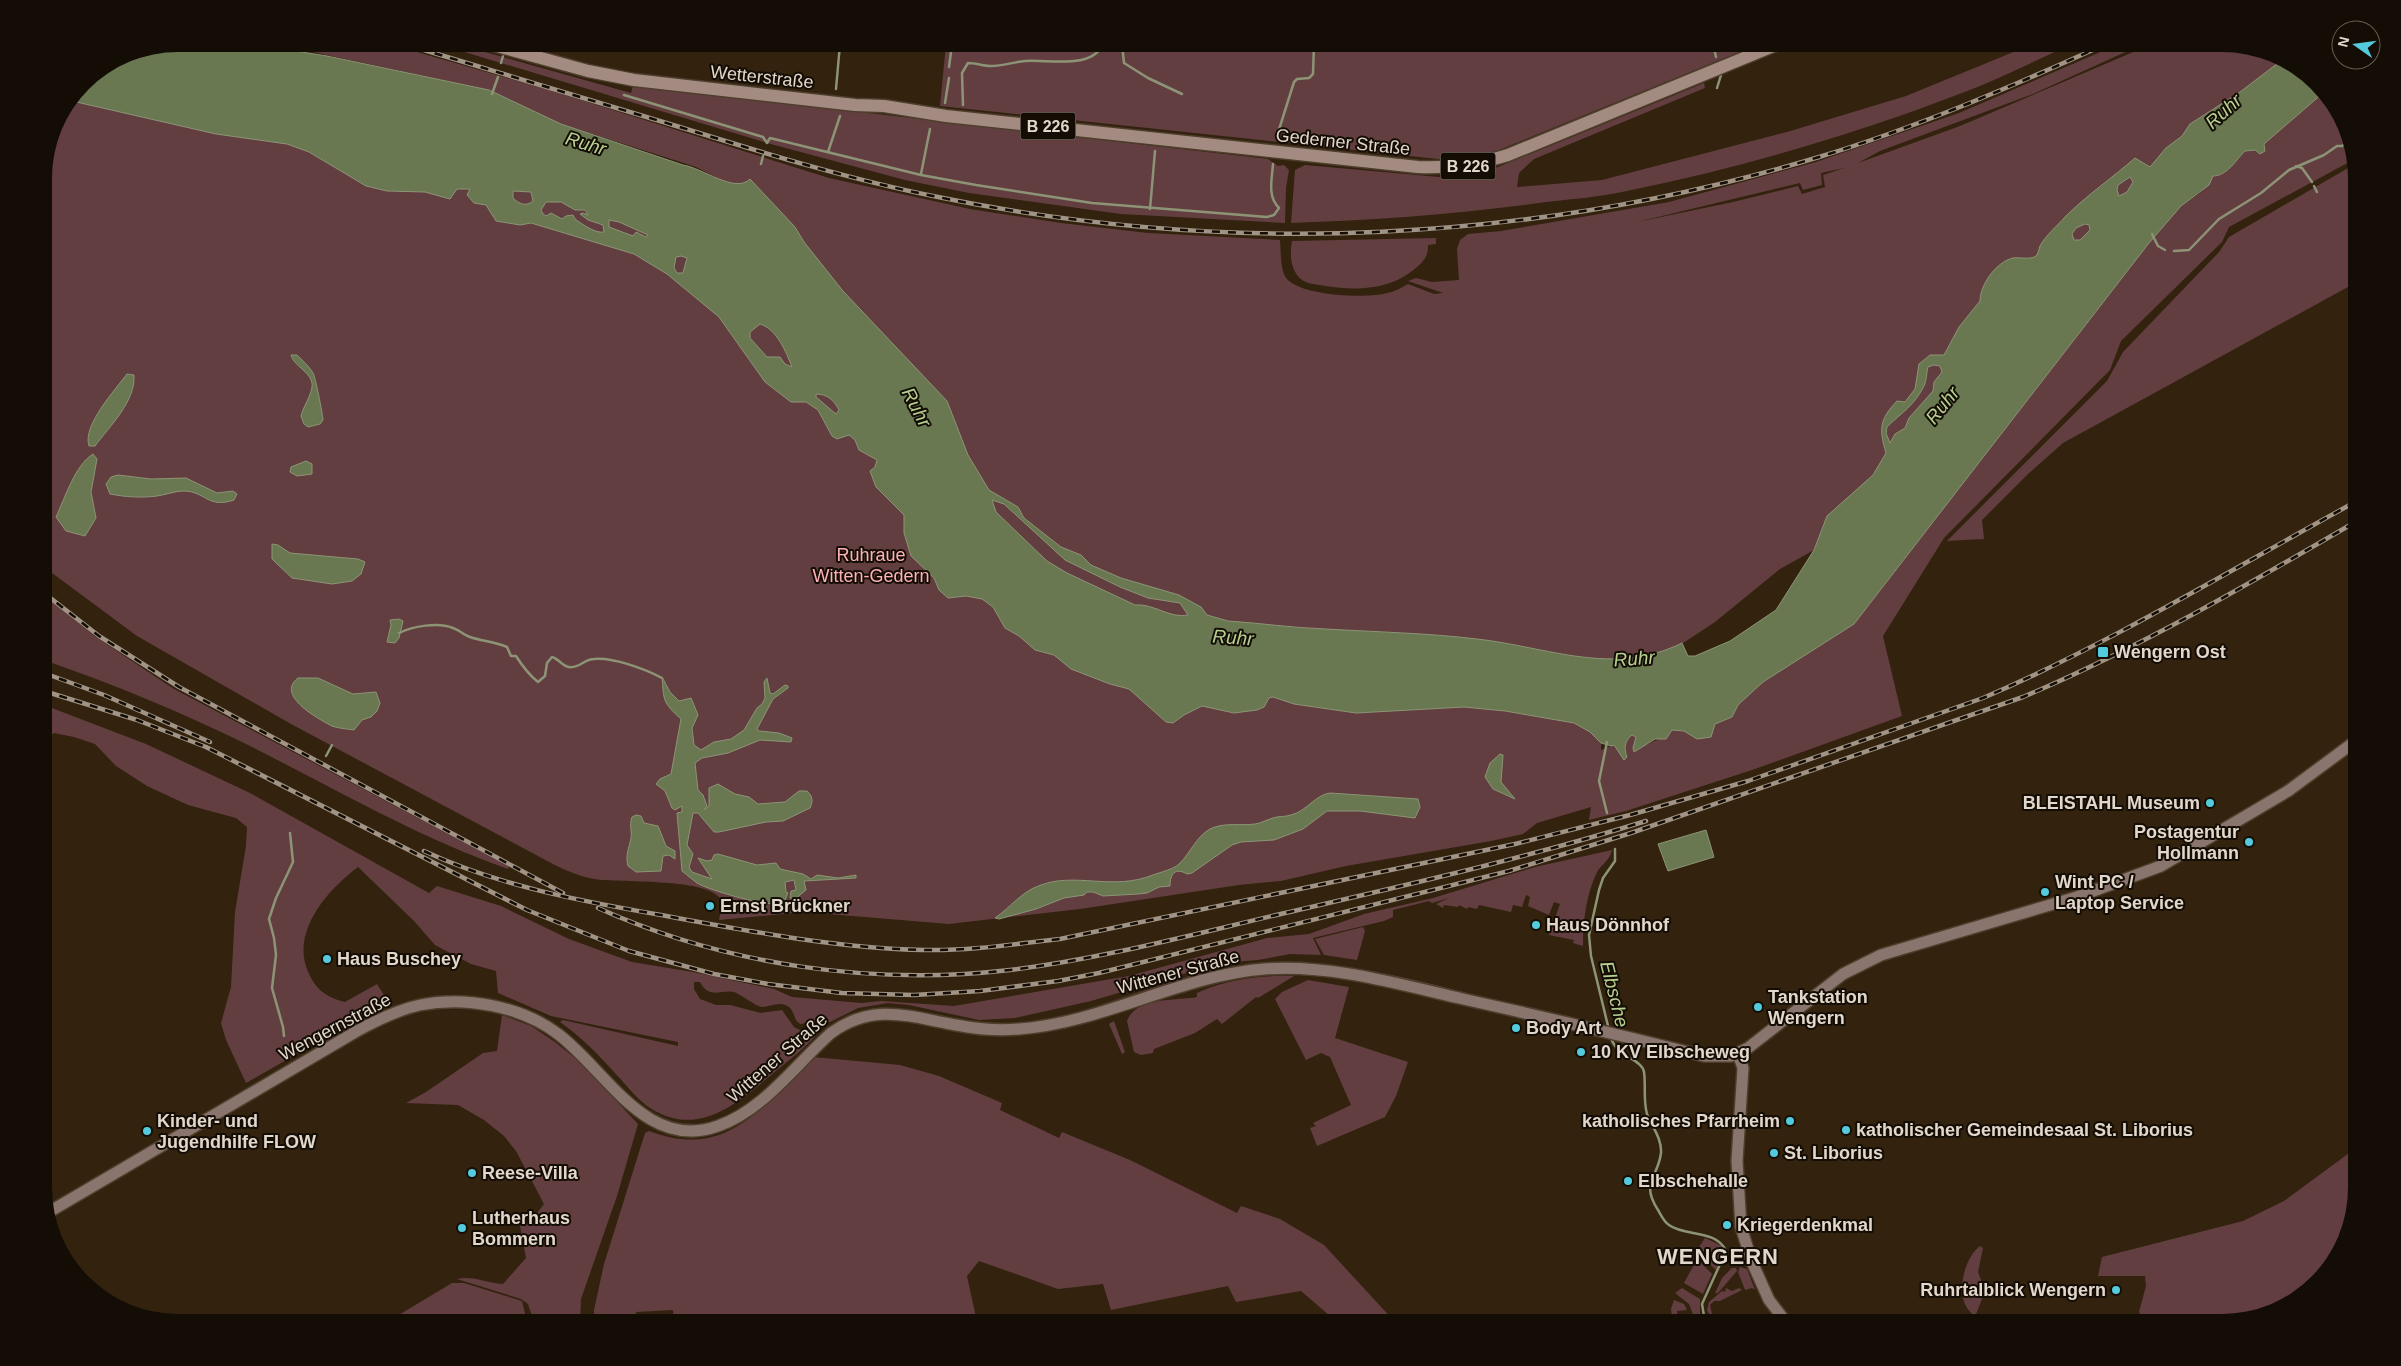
<svg xmlns="http://www.w3.org/2000/svg" width="2401" height="1366" viewBox="0 0 2401 1366" font-family="Arial,sans-serif">
<rect width="100%" height="100%" fill="#32220e"/>
<g fill="#633e41" fill-rule="evenodd">
<path d="M 261,44 L 389,44 L 546,89 L 829,178 L 970,209 L 1061,223 L 1148,233 L 1280,240 C 1281,250 1280,269 1286,278 C 1300,296 1366,299 1387,293 C 1394,292 1401,288 1408,284 L 1434,294 L 1443,293 L 1408,281 L 1416,278 L 1432,282 L 1459,280 L 1457,249 L 1460,240 L 1468,234 L 1501,231 L 1669,202 L 1816,162 L 1959,113 L 2119,44 L 2143,44 L 2033,94 L 1880,151 L 1858,163 L 1960,126 L 2152,44 L 2222,44 L 2291,63 L 2247,95 L 1950,364 L 1891,462 L 1817,542 L 1814,550 L 1780,569 L 1715,622 L 1671,651 L 1595,736 L 1601,743 L 1601,750 L 1614,745 L 1627,757 C 1624,748 1624,741 1632,735 L 1636,737 L 1633,748 C 1645,748 1653,739 1666,738 L 1672,730 L 1684,731 L 1697,739 L 1715,724 L 1732,717 L 1738,705 L 1763,682 L 1854,624 L 2149,243 L 2181,206 L 2201,192 L 2213,176 C 2227,176 2236,160 2245,151 L 2255,150 L 2260,154 L 2265,151 L 2264,144 L 2323,93 L 2335,104 L 2353,160 L 2229,227 L 2222,242 L 2121,341 L 2110,370 L 1944,538 L 1883,636 L 1902,716 L 1755,769 L 1626,811 L 1589,820 L 1591,807 L 1537,823 L 1523,834 L 1491,841 L 1346,866 L 1281,881 L 1239,885 L 1080,909 L 949,924 L 804,912 L 719,920 C 720,913 724,903 719,897 C 702,878 620,883 594,879 C 579,876 567,871 553,864 L 291,724 L 137,636 L 44,567 L 44,170 L 54,127 L 73,98 L 280,140 L 463,183 L 537,192 L 602,212 L 754,183 L 750,179 L 743,184 L 731,185 L 696,167 L 561,124 L 489,90 L 294,48 ZM 1844,168 L 1823,175 L 1825,187 L 1802,194 L 1798,186 L 1733,202 L 1637,222 L 1800,183 L 1803,190 L 1822,185 L 1821,173 Z"/>
<path d="M 438,44 L 456,44 L 631,93 L 633,86 L 1268,159 L 1278,166 L 1284,165 L 1289,170 L 1286,188 L 1285,223 L 1121,214 L 969,193 L 905,180 L 767,143 Z"/>
<path d="M 946,44 L 1178,44 L 1192,47 L 1204,44 L 1759,44 L 1499,150 L 1470,158 L 1438,159 L 940,106 Z"/>
<path d="M 2033,44 L 2073,44 C 2036,60 1999,79 1962,93 C 1853,135 1740,168 1627,191 C 1600,197 1573,199 1546,202 C 1461,214 1377,220 1291,223 L 1295,170 L 1305,165 L 1439,177 L 1465,175 L 1498,167 L 1704,83 L 1705,88 L 1534,159 L 1519,173 L 1517,187 L 1602,180 L 1787,132 L 1906,96 Z"/>
<path d="M 2355,164 L 2357,170 L 2357,282 L 2063,443 L 2027,475 L 1982,520 L 1984,539 L 1947,541 L 2107,381 L 2123,352 L 2219,252 L 2229,237 Z"/>
<path d="M 1436,238 L 1436,244 L 1428,245 C 1428,256 1425,260 1417,267 C 1391,290 1358,291 1325,286 C 1315,284 1303,284 1297,275 C 1290,265 1290,252 1292,241 Z"/>
<path d="M 44,595 L 96,637 L 174,689 L 509,866 L 508,869 C 415,836 332,787 244,743 C 179,711 112,684 44,660 Z"/>
<path d="M 44,705 L 146,744 L 250,793 L 429,893 L 437,886 L 501,906 L 569,939 L 632,962 L 693,972 L 774,989 L 792,997 L 862,1003 L 881,1001 L 954,1006 L 1129,976 L 1267,938 L 1309,934 L 1364,914 L 1433,898 L 1535,867 L 1612,850 C 1610,860 1602,864 1597,872 C 1586,895 1583,921 1583,946 L 1573,943 L 1574,940 L 1549,935 L 1560,904 L 1554,902 L 1549,915 L 1528,906 L 1530,897 L 1526,895 L 1522,907 L 1513,905 L 1511,912 L 1479,905 L 1477,909 L 1468,907 L 1467,909 L 1459,905 L 1458,907 L 1444,905 L 1443,908 L 1436,904 L 1449,898 L 1432,903 L 1429,901 L 1393,910 L 1393,917 L 1384,921 L 1313,938 L 1321,955 L 1290,954 L 1258,960 L 1233,962 L 1193,971 L 1091,1001 L 1015,1018 L 979,1020 L 909,1005 L 888,1003 L 858,1008 L 830,1022 L 814,1021 L 801,1024 C 792,1021 796,1008 785,1005 C 777,1002 769,1007 762,1007 C 755,1006 742,995 734,992 C 722,989 709,1000 700,982 L 694,982 L 694,989 L 700,999 L 716,1005 L 730,1005 L 761,1013 L 782,1010 L 794,1027 L 802,1031 L 816,1025 L 821,1029 C 809,1045 792,1058 777,1070 C 741,1100 700,1140 650,1108 C 636,1099 625,1083 613,1071 C 597,1053 580,1036 560,1022 L 563,1020 L 678,1046 L 678,1042 L 551,1016 L 498,993 L 496,971 L 471,964 L 435,945 L 414,921 L 358,867 C 326,891 288,935 310,976 C 318,992 329,998 345,1002 L 377,984 L 389,1003 L 354,1021 L 246,1083 L 226,1040 L 221,1023 L 231,987 L 235,912 L 246,846 L 247,827 L 236,818 L 188,805 L 147,786 L 116,766 L 95,744 L 74,737 L 54,733 L 44,740 Z"/>
<path d="M 1363,927 L 1365,931 L 1357,960 L 1324,955 L 1315,939 Z"/>
<path d="M 1285,962 C 1370,963 1463,993 1545,1013 L 1364,972 L 1227,969 L 1190,977 L 1080,1011 L 1193,975 L 1242,965 Z"/>
<path d="M 1294,976 L 1258,998 L 1256,997 L 1222,1024 L 1217,1019 L 1195,1033 L 1154,1049 L 1153,1053 L 1141,1055 L 1134,1052 L 1127,1021 C 1136,996 1178,1001 1197,997 L 1197,993 C 1226,979 1262,975 1294,976 Z"/>
<path d="M 1308,980 L 1349,987 L 1335,1038 L 1408,1062 L 1396,1096 L 1385,1117 L 1317,1146 L 1310,1128 L 1316,1126 L 1313,1123 L 1351,1105 L 1330,1057 L 1321,1053 L 1306,1060 L 1275,999 L 1282,992 Z"/>
<path d="M 502,1015 L 531,1026 L 555,1042 L 581,1063 L 638,1124 L 617,1196 L 581,1299 L 580,1322 L 534,1322 L 528,1304 L 521,1299 L 457,1279 C 473,1275 486,1283 503,1284 L 526,1258 L 520,1226 L 532,1220 L 544,1204 L 516,1151 L 504,1136 L 484,1120 L 458,1105 L 406,1103 L 426,1092 L 483,1053 L 497,1051 Z"/>
<path d="M 1114,1021 L 1125,1052 L 1122,1054 L 1109,1024 Z"/>
<path d="M 813,1057 L 900,1065 L 939,1076 L 1002,1103 L 1000,1110 L 1059,1138 L 1062,1132 L 1130,1160 L 1237,1213 L 1241,1206 L 1280,1219 L 1324,1245 L 1395,1322 L 1337,1322 L 1301,1291 L 1236,1302 L 1228,1286 L 1111,1310 L 1103,1284 L 1058,1289 L 979,1261 L 967,1276 L 977,1322 L 674,1322 L 673,1310 L 636,1312 L 636,1322 L 594,1322 L 594,1310 L 604,1264 L 645,1133 L 649,1131 C 707,1153 741,1130 781,1090 C 792,1079 804,1069 813,1057 Z"/>
<path d="M 2357,1138 L 2357,1187 L 2339,1255 L 2290,1304 L 2223,1322 L 2146,1322 L 2139,1312 L 2146,1286 L 2145,1276 L 2098,1276 L 2102,1257 L 2243,1221 L 2284,1201 L 2356,1148 L 2351,1142 Z"/>
<path d="M 1705,1238 L 1720,1245 L 1724,1251 L 1716,1270 L 1705,1260 L 1712,1257 L 1708,1249 L 1698,1255 L 1695,1253 Z"/>
<path d="M 1980,1246 L 1983,1248 L 1978,1272 L 1985,1291 L 1975,1317 C 1972,1314 1969,1311 1967,1308 C 1956,1291 1965,1257 1980,1246 Z"/>
<path d="M 1697,1259 L 1712,1274 L 1703,1294 L 1684,1283 Z"/>
<path d="M 1740,1267 L 1747,1269 L 1755,1290 L 1752,1288 L 1745,1290 L 1738,1272 Z"/>
<path d="M 1732,1268 L 1736,1268 L 1737,1271 L 1718,1293 L 1715,1293 L 1722,1278 Z"/>
<path d="M 452,1283 L 464,1283 L 522,1301 L 527,1322 L 387,1322 Z"/>
<path d="M 1682,1288 L 1700,1299 L 1700,1322 L 1696,1322 L 1689,1304 L 1675,1293 Z"/>
<path d="M 1726,1288 L 1732,1291 L 1739,1288 L 1742,1290 L 1720,1301 L 1714,1301 L 1710,1305 L 1712,1314 L 1710,1316 L 1707,1310 L 1709,1302 L 1722,1291 L 1725,1292 Z"/>
<path d="M 1674,1300 L 1684,1304 L 1687,1310 L 1677,1311 L 1678,1318 L 1672,1318 L 1671,1309 Z"/>
</g>
<g fill="#697851" stroke="#8d9476" fill-rule="evenodd">
<path d="M 179,44 L 251,44 L 327,56 L 489,90 L 561,124 L 683,165 C 703,168 735,194 750,179 L 795,227 L 804,242 L 843,291 L 947,401 L 968,455 L 989,490 L 1018,507 L 1024,518 L 1061,547 L 1081,555 L 1091,565 L 1121,578 L 1179,595 L 1201,607 L 1207,615 L 1228,621 C 1260,623 1293,628 1326,629 C 1376,632 1427,633 1477,639 C 1548,647 1613,677 1682,643 L 1688,656 L 1695,656 L 1730,641 L 1776,610 L 1814,550 L 1827,516 L 1873,475 L 1886,453 C 1879,429 1879,420 1897,401 L 1905,402 L 1915,389 L 1919,364 L 1930,355 L 1944,355 L 1959,327 L 1980,301 C 1980,285 1996,262 2013,258 C 2019,257 2031,260 2036,256 C 2038,254 2039,249 2040,246 C 2046,235 2057,226 2065,217 C 2087,195 2112,178 2135,158 L 2150,167 L 2166,148 L 2182,136 L 2190,124 L 2240,92 L 2282,60 L 2290,62 L 2323,93 L 2264,144 L 2265,151 L 2260,154 L 2255,150 L 2245,151 C 2236,160 2227,176 2213,176 L 2209,185 L 2181,206 L 2149,243 L 1854,624 L 1763,682 L 1738,705 L 1732,717 L 1715,724 L 1711,737 L 1697,739 L 1684,731 L 1672,730 L 1666,739 L 1655,739 L 1634,752 L 1633,748 L 1636,737 L 1632,735 C 1624,741 1624,749 1627,757 L 1624,760 L 1614,745 L 1611,746 L 1601,743 L 1590,732 L 1574,723 L 1505,711 L 1464,707 L 1356,713 L 1294,704 L 1273,697 L 1269,698 L 1264,707 L 1257,710 L 1234,713 L 1202,706 L 1184,715 L 1173,723 L 1166,722 L 1129,689 L 1110,684 L 1071,669 L 1054,655 L 1035,650 L 1019,636 L 1005,628 L 993,607 L 982,599 L 966,596 L 948,598 L 939,590 L 934,578 L 911,556 L 904,533 L 904,515 L 876,487 L 870,471 L 875,467 L 877,460 L 859,450 L 855,440 L 849,435 L 837,439 L 832,436 L 818,410 L 806,402 L 791,402 L 765,382 L 719,317 L 667,274 L 634,254 L 531,223 L 520,225 L 496,221 L 486,205 L 474,203 L 467,195 L 470,189 L 457,189 L 450,199 L 425,192 L 387,191 L 366,186 L 309,152 L 287,144 L 216,134 L 72,101 L 83,83 L 127,54 ZM 2130,177 L 2133,182 L 2127,192 L 2119,196 L 2117,190 L 2118,185 ZM 513,191 L 531,192 L 533,201 C 526,207 519,204 513,198 ZM 561,202 L 575,210 L 585,210 L 588,215 L 583,213 L 580,214 L 588,220 L 603,225 L 604,232 C 596,234 582,224 575,219 L 573,215 L 566,216 L 562,219 L 551,213 L 546,216 L 543,214 L 541,210 L 546,202 ZM 609,220 L 619,222 L 648,235 L 646,237 L 636,232 L 633,236 L 609,227 ZM 2085,224 L 2089,225 L 2090,230 L 2080,240 L 2074,240 L 2072,234 L 2076,228 ZM 681,256 L 687,258 L 683,273 L 677,273 L 674,268 L 676,257 ZM 760,324 C 777,329 786,352 792,367 L 785,364 L 780,357 L 767,357 L 750,338 L 750,332 ZM 1934,365 L 1940,366 L 1942,372 L 1934,382 L 1933,391 L 1909,418 L 1905,428 L 1895,434 L 1890,443 L 1886,433 L 1887,427 C 1901,413 1914,406 1924,386 C 1927,380 1926,374 1928,367 ZM 816,394 C 827,394 834,400 839,410 L 836,414 L 816,397 ZM 992,500 L 1004,504 L 1065,560 L 1120,587 L 1148,598 L 1180,603 L 1188,615 C 1170,619 1153,603 1135,605 L 1067,573 L 1047,561 L 996,512 Z"/>
<path d="M 291,355 L 297,355 C 302,360 309,366 313,373 C 315,375 323,416 323,420 L 320,424 L 308,427 L 304,424 L 301,416 C 303,407 311,396 312,387 C 314,373 294,367 291,355 Z"/>
<path d="M 127,374 L 134,375 C 136,401 109,427 95,446 L 89,446 C 82,426 115,390 127,374 Z"/>
<path d="M 93,454 L 97,459 L 91,492 L 96,518 L 85,536 L 66,531 L 56,517 C 65,498 75,465 93,454 Z"/>
<path d="M 306,461 L 312,464 L 312,474 L 297,476 L 290,472 L 291,467 Z"/>
<path d="M 118,475 L 151,479 L 186,478 L 217,493 L 233,491 L 237,494 L 234,500 C 207,509 206,491 183,491 C 175,491 165,495 157,496 C 142,498 125,497 110,494 L 106,484 L 111,477 Z"/>
<path d="M 272,544 L 278,545 L 290,553 L 358,559 L 365,562 L 361,574 L 352,581 L 332,584 L 292,578 L 272,559 Z"/>
<path d="M 399,619 L 403,621 L 399,638 L 395,643 L 387,642 L 391,625 L 390,620 Z"/>
<path d="M 662,677 L 670,692 L 679,701 L 691,698 L 698,715 L 692,728 L 694,745 L 701,750 L 714,742 L 731,739 L 744,730 L 757,708 L 762,704 L 765,698 L 764,682 L 767,678 L 770,693 L 773,694 L 785,685 L 788,686 L 788,688 L 773,699 L 757,729 L 759,731 L 779,733 L 792,738 L 791,742 L 760,740 L 728,753 L 702,758 L 695,763 L 698,790 L 703,795 L 707,806 L 704,810 L 709,806 L 709,788 L 718,784 L 735,794 L 749,797 L 758,804 L 785,802 L 799,791 L 807,791 C 813,796 813,802 810,808 L 783,821 L 766,822 L 719,832 L 714,832 L 698,813 L 693,813 L 687,845 L 693,854 L 689,867 L 692,872 L 712,879 L 698,858 L 707,861 L 712,860 L 714,855 L 718,854 L 757,865 L 776,863 L 780,869 L 803,874 L 811,879 L 817,875 L 838,878 L 856,875 L 856,878 L 804,881 L 806,890 L 795,899 L 790,898 L 791,891 L 796,890 L 794,880 L 785,882 L 786,892 L 788,893 L 784,903 C 773,909 708,890 697,883 C 693,880 687,875 682,871 L 677,813 L 682,812 L 682,806 L 675,810 L 672,808 L 665,791 L 656,784 L 660,779 L 671,774 L 681,719 C 662,702 664,700 662,677 Z"/>
<path d="M 298,678 L 318,678 L 353,694 L 376,692 L 380,703 L 377,711 L 371,717 L 362,720 L 354,730 C 347,729 337,728 332,726 C 318,719 275,695 298,678 Z"/>
<path d="M 1500,754 L 1503,755 L 1501,782 L 1515,799 L 1493,789 L 1485,777 L 1490,763 Z"/>
<path d="M 1330,793 L 1418,799 L 1420,807 L 1415,818 L 1360,811 L 1327,811 L 1303,829 L 1274,840 L 1241,842 L 1232,845 L 1192,873 L 1187,874 C 1175,867 1170,874 1170,886 L 1159,887 L 1147,893 L 1138,894 L 1103,896 L 1093,892 L 1087,892 L 1084,895 L 1064,898 L 1036,909 L 999,919 L 995,918 C 1011,907 1022,891 1041,885 C 1075,872 1113,891 1153,875 C 1161,872 1175,869 1180,863 C 1191,852 1196,837 1210,829 C 1224,822 1241,826 1255,824 C 1262,823 1266,820 1273,818 C 1278,816 1285,817 1291,815 C 1307,811 1315,795 1330,793 Z"/>
<path d="M 636,815 L 641,816 L 644,823 L 658,826 L 666,846 L 675,851 L 675,859 L 669,855 L 663,856 L 661,871 L 636,872 L 628,866 C 625,855 629,849 631,838 C 632,830 629,825 632,817 Z"/>
<path d="M 1706,830 L 1714,857 L 1668,871 L 1658,844 Z"/>
</g>
<g fill="none" stroke-linecap="round" stroke-linejoin="round">
<g stroke="#8d9476" stroke-width="2.5">
<path d="M 1122,44 L 1124,63 L 1148,78 L 1182,94"/>
<path d="M 1713,44 L 1716,57"/>
<path d="M 501,63 L 503,56"/>
<path d="M 949,67 L 951,52"/>
<path d="M 1717,88 L 1721,75"/>
<path d="M 836,89 L 840,44"/>
<path d="M 492,94 L 498,77"/>
<path d="M 624,95 L 763,137 L 767,143 L 770,138 L 921,175 L 976,185 L 1092,203 L 1267,217 L 1274,215 L 1279,208 C 1267,196 1272,179 1273,164"/>
<path d="M 945,103 L 949,78"/>
<path d="M 963,105 L 962,73 L 968,63 C 976,63 983,66 991,66 C 1002,66 1014,62 1025,61 C 1049,59 1092,70 1103,44"/>
<path d="M 1277,136 L 1294,82 L 1297,79 L 1309,78 L 1313,74 L 1314,44"/>
<path d="M 828,152 L 840,116"/>
<path d="M 761,164 L 763,156"/>
<path d="M 2296,166 L 2302,168 L 2312,182"/>
<path d="M 921,174 L 930,129"/>
<path d="M 2314,186 L 2317,192"/>
<path d="M 1150,209 L 1155,151"/>
<path d="M 2152,234 L 2158,246 L 2165,250"/>
<path d="M 2174,251 L 2189,250 L 2219,219 L 2261,193 L 2289,170 L 2324,155 L 2337,146 L 2342,146 L 2348,142"/>
<path d="M 399,633 C 413,626 438,622 453,628 C 459,630 464,635 470,637 C 482,641 495,642 507,647 L 511,656 L 516,656 C 523,667 529,675 538,682 L 545,676 L 547,663 L 552,657 C 559,659 562,666 569,667 C 579,669 584,659 594,659 C 613,657 645,669 662,678"/>
<path d="M 1607,742 L 1599,781 L 1607,813"/>
<path d="M 326,756 L 332,745"/>
<path d="M 1609,1030 L 1591,956 L 1589,935 L 1599,890 L 1603,878 L 1615,861 L 1615,849"/>
<path d="M 284,1036 L 283,1027 L 272,988 L 276,955 L 274,938 L 269,919 L 276,898 L 293,862 L 290,833"/>
<path d="M 1611,1038 C 1617,1057 1642,1059 1644,1072 C 1646,1086 1643,1100 1647,1114 C 1652,1126 1662,1139 1661,1153 C 1658,1178 1640,1182 1658,1210 C 1661,1215 1664,1222 1669,1225 C 1685,1237 1716,1229 1726,1251 L 1702,1304 L 1705,1322"/>
</g>
<g stroke="#4e3f2c" stroke-width="14">
<g id="secondary">
<path d="M 1738,1054 L 1743,1068 L 1737,1161 L 1741,1227 L 1752,1262 L 1769,1300 L 1786,1322"/>
<path d="M 49,1212 L 357,1031 C 377,1020 397,1010 420,1005 C 465,996 521,1006 558,1034 C 606,1070 646,1152 718,1126 C 764,1110 796,1064 831,1033 C 874,1002 910,1017 956,1025 C 977,1029 998,1031 1019,1029 C 1102,1023 1179,976 1264,969 C 1331,964 1398,984 1463,999 C 1544,1017 1624,1036 1704,1056 L 1731,1056 L 1748,1048 L 1843,974 L 1881,955 L 2077,897 L 2161,866 L 2288,791 L 2357,740"/>
</g>
</g>
<g stroke="#4e3f2c" stroke-width="15">
<path id="primary" d="M 490,44 L 588,71 L 634,80 L 855,105 L 884,106 L 946,116 L 1418,167 C 1452,168 1475,165 1508,155 L 1778,44"/>
</g>
<use href="#secondary" stroke="#89756d" stroke-width="11"/>
<use href="#primary" stroke="#a48b81" stroke-width="12"/>
<g stroke="#a19485" stroke-width="4.5">
<g id="rail">
<path d="M 404,44 C 497,72 590,100 683,128 C 767,154 852,180 938,197 C 1231,257 1534,243 1819,157 C 1918,127 2013,86 2106,44"/>
<path d="M 44,593 L 99,636 L 179,687 L 563,893"/>
<path d="M 44,673 L 104,695 L 210,742"/>
<path d="M 44,691 L 137,720 L 206,747 L 527,910 L 629,951 L 714,974 L 768,984 L 842,993 L 914,995 L 980,991 L 1058,981 L 1099,973 L 1509,871 L 1631,833 L 2023,697 C 2139,648 2249,584 2357,521"/>
<path d="M 424,851 C 499,886 580,901 661,915 C 748,931 835,948 924,950 C 969,951 1015,944 1060,939 L 1515,844 L 1630,815 L 1748,781 L 1983,698 C 2111,643 2234,568 2357,501"/>
<path d="M 598,908 C 725,965 871,986 1010,970 C 1102,959 1194,934 1285,913 C 1406,885 1527,858 1646,821"/>
</g>
</g>
<use href="#rail" stroke="#140d05" stroke-width="2.5" stroke-dasharray="8" stroke-linecap="butt"/>
</g>
<g fill="#54cadd" stroke="#140d05" stroke-width="2">
<rect x="2097" y="646" width="12" height="12" rx="2.5"/>
<circle cx="2210" cy="803" r="5"/>
<circle cx="2249" cy="842" r="5"/>
<circle cx="2045" cy="892" r="5"/>
<circle cx="710" cy="906" r="5"/>
<circle cx="1536" cy="925" r="5"/>
<circle cx="327" cy="959" r="5"/>
<circle cx="1758" cy="1007" r="5"/>
<circle cx="1516" cy="1028" r="5"/>
<circle cx="1581" cy="1052" r="5"/>
<circle cx="1790" cy="1121" r="5"/>
<circle cx="1846" cy="1130" r="5"/>
<circle cx="147" cy="1131" r="5"/>
<circle cx="1774" cy="1153" r="5"/>
<circle cx="472" cy="1173" r="5"/>
<circle cx="1628" cy="1181" r="5"/>
<circle cx="1727" cy="1225" r="5"/>
<circle cx="462" cy="1228" r="5"/>
<circle cx="2116" cy="1290" r="5"/>
</g>
<g text-anchor="middle" stroke-width="4" stroke-linejoin="round" paint-order="stroke">
<g fill="#140d05" stroke="#a49a90" stroke-width="1">
<rect x="1020.5" y="112.5" width="55" height="27" rx="4"/>
<rect x="1440.5" y="152.5" width="55" height="27" rx="4"/>
</g>
<g font-size="16" font-weight="bold" fill="#e2d7cb">
<text x="1048" y="132">B 226</text>
<text x="1468" y="172">B 226</text>
</g>
<g font-size="18" fill="#e2d7cb" stroke="#140d05">
<text transform="translate(762 77) rotate(6)" y="6">Wetterstraße</text>
<text transform="translate(1343 142) rotate(6)" y="6">Gederner Straße</text>
<text transform="translate(1178 972) rotate(-15)" y="6">Wittener Straße</text>
<text transform="translate(335 1027) rotate(-28)" y="6">Wengernstraße</text>
<text transform="translate(777 1058) rotate(-41)" y="6">Wittener Straße</text>
</g>
<g font-size="18" fill="#feb2b7" stroke="#140d05">
<text x="871" y="561">Ruhraue<tspan x="871" dy="21">Witten-Gedern</tspan></text>
</g>
<g font-size="18" font-weight="bold" fill="#e2d7cb" stroke="#140d05" text-anchor="start">
<text x="2114" y="658">Wengern Ost</text>
<text x="2200" y="809" text-anchor="end">BLEISTAHL Museum</text>
<text x="2239" y="838" text-anchor="end">Postagentur<tspan x="2239" dy="21">Hollmann</tspan></text>
<text x="2055" y="888">Wint PC /<tspan x="2055" dy="21">Laptop Service</tspan></text>
<text x="720" y="912">Ernst Brückner</text>
<text x="1546" y="931">Haus Dönnhof</text>
<text x="337" y="965">Haus Buschey</text>
<text x="1768" y="1003">Tankstation<tspan x="1768" dy="21">Wengern</tspan></text>
<text x="1526" y="1034">Body Art</text>
<text x="1591" y="1058">10 KV Elbscheweg</text>
<text x="157" y="1127">Kinder- und<tspan x="157" dy="21">Jugendhilfe FLOW</tspan></text>
<text x="1780" y="1127" text-anchor="end">katholisches Pfarrheim</text>
<text x="1856" y="1136">katholischer Gemeindesaal St. Liborius</text>
<text x="1784" y="1159">St. Liborius</text>
<text x="482" y="1179">Reese-Villa</text>
<text x="1638" y="1187">Elbschehalle</text>
<text x="472" y="1224">Lutherhaus<tspan x="472" dy="21">Bommern</tspan></text>
<text x="1737" y="1231">Kriegerdenkmal</text>
<text x="2106" y="1296" text-anchor="end">Ruhrtalblick Wengern</text>
</g>
<g font-size="19" font-style="italic" fill="#b7d090" stroke="#140d05">
<text transform="translate(2223 111) rotate(-42)" y="7">Ruhr</text>
<text transform="translate(586 143) rotate(17)" y="7">Ruhr</text>
<text transform="translate(1942 405) rotate(-51)" y="7">Ruhr</text>
<text transform="translate(917 407) rotate(62)" y="7">Ruhr</text>
<text transform="translate(1233 637) rotate(4)" y="7">Ruhr</text>
<text transform="translate(1634 658) rotate(-4)" y="7">Ruhr</text>
<text transform="translate(1615 994) rotate(76)" y="7">Elbsche</text>
</g>
<g font-size="22" font-weight="bold" letter-spacing="1" fill="#e2d7cb" stroke="#140d05">
<text x="1718" y="1264">WENGERN</text>
</g>
</g>
<path d="M0 0H2401V1366H0ZM178 52H2222A126 126 0 0 1 2348 178V1188A126 126 0 0 1 2222 1314H178A126 126 0 0 1 52 1188V178A126 126 0 0 1 178 52Z" fill="#140d05" fill-rule="evenodd"/>
<g transform="translate(2356 45) rotate(284)"><circle r="24" fill="#140d05" stroke="#665e54"/>
<path d="M0-4L9 19L0 12L-9 19Z" fill="#54cadd"/>
<text y="-8" font-size="14" font-weight="bold" text-anchor="middle" fill="#e2d7cb">N</text>
</g>
</svg>
